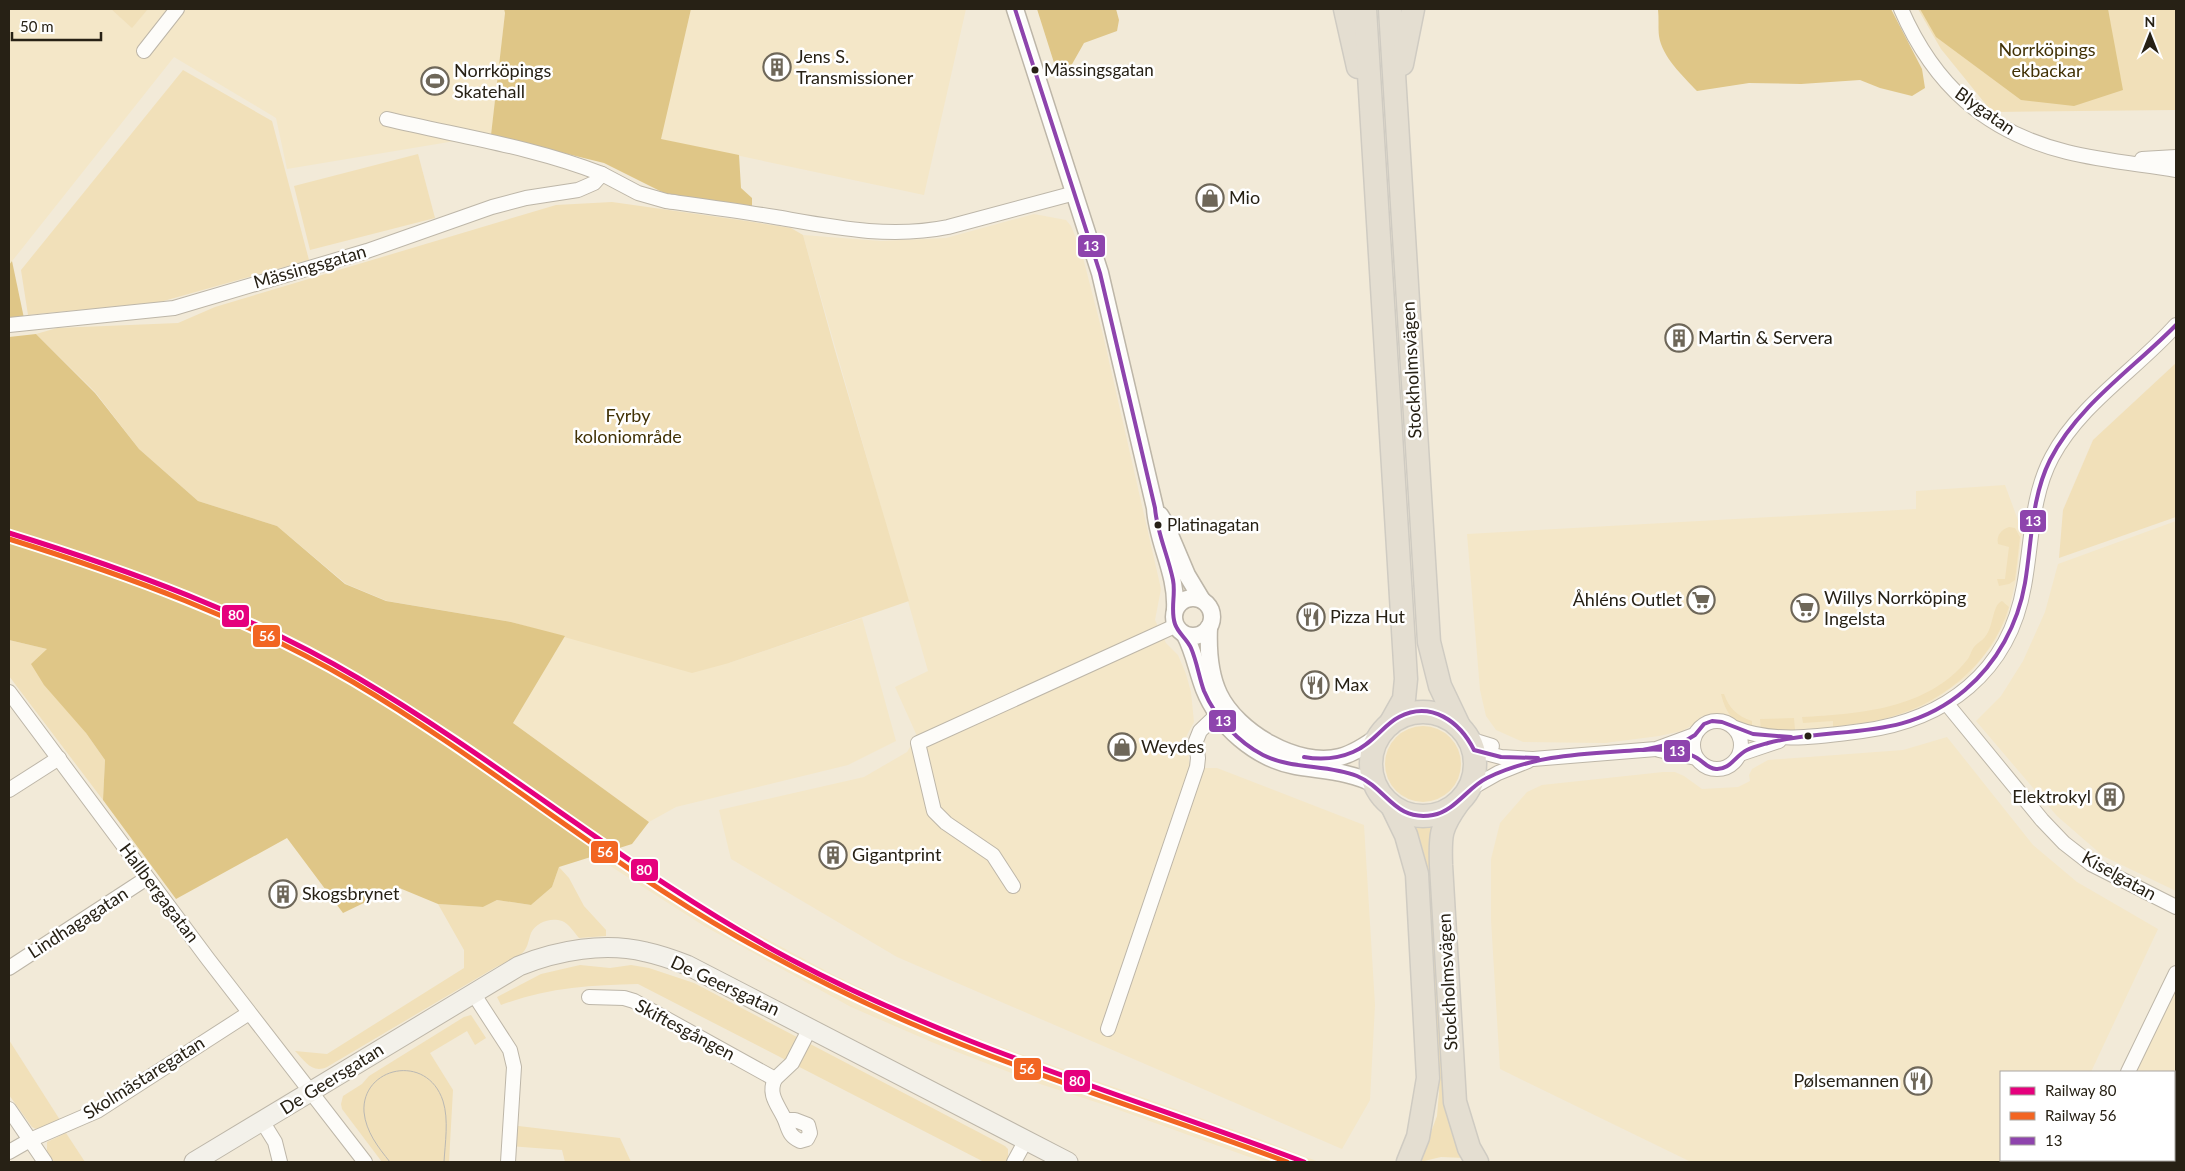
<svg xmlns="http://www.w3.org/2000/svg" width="2185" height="1171" viewBox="0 0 2185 1171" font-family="Lato,sans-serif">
<rect width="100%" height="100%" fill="#f2ead8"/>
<g fill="#f4e7c8">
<path d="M 9,9 L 111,9 L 132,27 L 148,9 L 504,9 L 505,13 L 491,135 L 287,169 L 276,118 L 174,57 L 9,265 Z"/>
<path d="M 691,9 L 966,9 L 924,195 L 660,139 Z"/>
<path d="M 1034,214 L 1066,220 L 1071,226 L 1081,250 L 1103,335 L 1161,589 L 1155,620 L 1166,643 L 1178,655 L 1186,674 L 1191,692 L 1194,722 L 1186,737 L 1190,768 L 1217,768 L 1364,825 L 1375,1005 L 1370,1100 L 1342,1149 L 897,957 L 731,859 L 719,810 L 864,777 L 907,752 L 917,736 L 895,687 L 928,671 L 803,235 L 881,241 L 946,238 Z"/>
<path d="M 2005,485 L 2022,531 L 2016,580 L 2007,618 L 1994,643 L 1968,676 L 1933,701 L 1914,710 L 1874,722 L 1833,727 L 1772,731 L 1741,726 L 1727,715 L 1702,716 L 1695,724 L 1682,731 L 1659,736 L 1605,743 L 1523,742 L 1496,730 L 1486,716 L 1480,690 L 1467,534 L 1916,509 L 1916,491 Z"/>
<path d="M 2176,521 L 2176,891 L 2103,856 L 2057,816 L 1976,721 L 2001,696 L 2023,661 L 2045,612 L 2058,564 Z"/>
<path d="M 862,618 L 896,741 L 848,765 L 676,807 L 649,822 L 513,723 L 565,636 L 606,647 L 729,663 Z"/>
<path d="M 1947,737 L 2033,845 L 2077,882 L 2158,929 L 2091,1072 L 2001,1072 L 2001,1160 L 2051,1160 L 2049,1162 L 1691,1162 L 1500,1069 L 1491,920 L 1491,859 L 1500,823 L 1527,792 L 1542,785 L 1663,772 L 1675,772 L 1684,776 L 1702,789 L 1738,787 L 1750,781 L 1749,775 L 1752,769 L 1768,760 L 1903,750 Z"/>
<path d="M 541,816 L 611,844 L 707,907 L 832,974 L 909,1011 L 990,1043 L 1262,1140 L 1319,1162 L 1263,1162 L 1108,1106 L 1040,1084 L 934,1043 L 851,1007 L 704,926 L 604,862 Z"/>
<path d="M 2176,986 L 2176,1162 L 2093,1162 L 2094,1160 L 2174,1160 L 2174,1072 L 2135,1072 Z"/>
</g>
<g fill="#f1e0b9">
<path d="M 111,9 L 148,9 L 132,28 Z"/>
<path d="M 1918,9 L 2176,9 L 2176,110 L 1992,112 L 1941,49 Z"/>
<path d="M 183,70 L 272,121 L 309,260 L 160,302 L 28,315 L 21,270 Z"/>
<path d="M 418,154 L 435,218 L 310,250 L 294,186 Z"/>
<path d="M 612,202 L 747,221 L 791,228 L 803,235 L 834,347 L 909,601 L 729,663 L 692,673 L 511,622 L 387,601 L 346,584 L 277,526 L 198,501 L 139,449 L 95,392 L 36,334 L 57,328 L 178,323 L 215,307 L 556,205 Z"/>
<path d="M 2176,363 L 2176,517 L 2059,558 L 2063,510 L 2093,440 Z"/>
<path d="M 2009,527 L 2015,528 L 2020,537 L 2015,580 L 2009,584 L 1999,586 L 1997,579 L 2005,579 L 2009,547 L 1998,544 C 1996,535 2002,529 2009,527 Z"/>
<path d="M 2002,601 L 2009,607 C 1991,666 1938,707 1879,720 C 1864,723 1849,724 1833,727 L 1833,721 L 1803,723 L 1802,717 C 1859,714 1928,709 1967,660 C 1970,657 1971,651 1974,647 C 1977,643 1982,641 1985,637 C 1994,626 1992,605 2002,601 Z"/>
<path d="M 9,640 L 47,649 L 86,733 L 105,760 L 103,800 L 9,676 Z"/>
<path d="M 1721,694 L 1724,694 C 1729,708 1737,716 1752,721 L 1752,729 C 1733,722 1726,714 1721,694 Z"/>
<path d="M 1794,718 L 1795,730 L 1761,730 L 1760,719 Z"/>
<circle cx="1423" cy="764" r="38"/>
<path d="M 1434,822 L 1432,828 L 1465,1158 L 1441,1157 L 1420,1162 L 1437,1116 L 1439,1092 L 1426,861 L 1415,823 Z"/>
<path d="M 559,867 L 569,878 L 584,906 L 606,930 L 606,936 L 579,938 C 574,932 569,924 562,921 C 551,917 536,922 531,933 C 528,941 528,949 521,954 C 514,960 504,963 496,967 L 327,1067 C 312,1074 305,1061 295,1051 L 327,1054 L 464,968 L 464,950 L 438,904 L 483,907 L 497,900 L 531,905 L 552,887 Z"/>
<path d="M 580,965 L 610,968 L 631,965 L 649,968 L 694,983 L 1005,1146 L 1008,1149 L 1008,1162 L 984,1162 L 638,984 C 591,985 545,988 501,1005 L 497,997 L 541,974 Z"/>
<path d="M 471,1015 L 486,1038 L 475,1045 L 467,1031 L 430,1053 L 453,1090 L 449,1162 L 382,1162 L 342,1109 L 341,1104 L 343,1096 L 362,1084 L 369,1076 L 464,1017 Z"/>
<path d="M 9,1040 L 60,1120 L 38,1130 L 32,1127 L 9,1095 Z"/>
<path d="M 510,1125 L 620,1138 L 631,1162 L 565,1162 L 562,1150 L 509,1146 Z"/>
<path d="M 66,1133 L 85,1162 L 54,1162 L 47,1151 L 47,1142 Z"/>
</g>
<g fill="#dfc687">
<path d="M 504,9 L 691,9 L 661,139 L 739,155 L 741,188 L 752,198 L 752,209 L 672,197 L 604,163 L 491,135 L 505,13 Z"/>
<path d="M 1037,9 L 1116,9 L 1119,20 L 1117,31 L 1084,43 L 1071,66 L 1056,69 Z"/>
<path d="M 1658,9 L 1891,9 L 1922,69 L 1925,88 L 1912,96 L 1880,88 L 1860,80 L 1801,84 L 1749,83 L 1697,91 C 1683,76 1662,57 1659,36 C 1658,28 1659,18 1658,9 Z"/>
<path d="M 1920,9 L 2108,9 L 2123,90 L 2074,106 L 2021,100 L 1936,37 Z"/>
<path d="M 12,261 L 25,323 L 9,325 L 9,265 Z"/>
<path d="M 36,334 L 95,393 L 139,449 L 198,501 L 277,526 L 345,584 L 386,601 L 511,622 L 565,636 L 513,723 L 649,822 L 632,844 L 559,867 L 552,887 L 531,905 L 497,900 L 483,907 L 438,904 L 397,887 L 343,913 L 287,838 L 176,899 L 103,800 L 105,760 L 86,733 L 44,685 L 31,664 L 47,649 L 9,640 L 9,337 Z"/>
</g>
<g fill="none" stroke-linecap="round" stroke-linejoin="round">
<g stroke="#bdb6a8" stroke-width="16">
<g id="minor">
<path d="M 1901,9 C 1934,85 1986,132 2067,152 C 2103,161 2140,164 2176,170"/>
<path d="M 144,51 L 177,9"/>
<path d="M 387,119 C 458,136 534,147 602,174"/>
<path d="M 2142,159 L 2176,157"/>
<path d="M 9,325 L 174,308 L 367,251 L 492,207 L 526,198 L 578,190 L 594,183 L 602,174 L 638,193 L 666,201 C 702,206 739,211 775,217 C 833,227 889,239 948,227 L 1075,193"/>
<path d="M 9,692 L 208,959 L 365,1162"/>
<path d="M 1947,704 L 2042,820 L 2064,843 L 2091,864 L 2176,907"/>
<circle cx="1717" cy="745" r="24"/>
<path d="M 1735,728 C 1774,744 1822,736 1862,731 C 1946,720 2009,672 2024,586 C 2032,543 2031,496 2052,457 C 2080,404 2137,369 2176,325"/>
<path d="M 1469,739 L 1492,746"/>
<path d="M 1474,750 L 1501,757 L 1533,759 L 1656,749 L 1694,735"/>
<path d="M 1659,750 L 1696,758"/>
<path d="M 1740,754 L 1779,741"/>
<path d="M 9,790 L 59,758"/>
<path d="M 1468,790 L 1498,773 L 1528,761"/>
<path d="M 1013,886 L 993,855 L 946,823 L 934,811 L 918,743 L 1175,626"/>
<path d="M 9,968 L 147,878"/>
<path d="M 473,993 L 510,1050 L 514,1067 L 508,1162"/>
<path d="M 589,997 L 624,998 L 634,1001 L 775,1079 L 792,1063 L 810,1028"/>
<path d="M 1108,1029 L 1197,767 L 1198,758 L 1196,741 L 1200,731 L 1225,707"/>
<path d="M 2128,1072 L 2176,973"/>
<path d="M 775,1079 C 767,1095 779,1106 785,1120 C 789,1130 789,1136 800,1141 L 807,1139 L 810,1133 L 808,1125 L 795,1120 L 785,1120"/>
<path d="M 9,1109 L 45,1162"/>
<path d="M 262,1121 L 275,1142 L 280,1162"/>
<path d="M 9,1152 L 30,1140 L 97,1111 L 249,1013"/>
<path d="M 1014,1162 L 1026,1140"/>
<path d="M 2086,1162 L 2087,1160"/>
</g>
</g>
<g stroke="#bdb6a8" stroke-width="19">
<g id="tertiary">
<path d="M 1015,9 L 1100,273 L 1155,508 C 1157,543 1177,573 1175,609"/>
<path d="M 1160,515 L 1165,523 L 1187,575 L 1202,600"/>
<circle cx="1193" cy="617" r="19"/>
<path d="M 1209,627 C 1208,650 1209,673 1219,694 C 1237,732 1298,768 1340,757 C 1355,753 1368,744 1380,735"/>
<path d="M 1185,635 C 1194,652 1197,671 1204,689 C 1219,727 1255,758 1295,766 C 1323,771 1350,771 1376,785"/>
</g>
</g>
<g stroke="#bdb6a8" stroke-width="21">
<path id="secondary" d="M 194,1162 L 519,966 C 558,950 605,942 646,952 C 660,955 674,960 687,965 L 1068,1162"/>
</g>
<g stroke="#cfcbc2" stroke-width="25">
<g id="trunk">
<path d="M 1345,9 L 1358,67"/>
<path d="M 1365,9 L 1406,679 L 1404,699 L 1390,724"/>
<path d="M 1390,9 L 1429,642 L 1440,686 L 1459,726"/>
<path d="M 1402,64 L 1413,9"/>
<circle cx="1423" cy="764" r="52"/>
<path d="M 1458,803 C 1440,828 1440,835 1441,865 L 1455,1102 L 1469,1148 L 1477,1162"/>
<path d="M 1392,806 L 1406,835 L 1417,874 L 1428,1078 L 1418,1137 L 1408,1162"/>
</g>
</g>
<use href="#minor" stroke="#fdfcf9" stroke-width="14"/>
<use href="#tertiary" stroke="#fdfcf9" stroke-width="16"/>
<use href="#secondary" stroke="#f3f1ea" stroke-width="19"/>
<use href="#trunk" stroke="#e4ded1" stroke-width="22"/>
<path stroke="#bab8b3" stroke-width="1" d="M 390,1162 C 378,1147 366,1132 364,1112 C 361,1067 427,1052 443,1101 C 449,1120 445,1143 444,1162"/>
<g stroke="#fff" stroke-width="8">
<g id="bus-1">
<path d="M 1015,9 L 1100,273 L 1155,508 C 1157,533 1168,555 1173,580 C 1176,594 1170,610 1175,624 C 1178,633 1187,639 1191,648 C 1197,662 1199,677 1204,691 C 1215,717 1238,742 1263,755 C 1293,770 1327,764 1357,776 C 1387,788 1394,822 1433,815 C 1455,811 1468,787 1487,778 C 1536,754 1586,754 1639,750 C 1657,749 1682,749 1697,758 C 1704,762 1707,768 1716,769 C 1730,770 1735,756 1747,750 C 1753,747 1761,745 1768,743 C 1838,725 1903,743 1965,690 C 1997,663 2018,624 2025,583 C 2032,542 2031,498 2050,460 C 2078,405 2134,368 2176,325"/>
<path d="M 1643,750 L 1685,741 L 1695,735 L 1704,724 L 1712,721 L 1722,722 L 1753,734 L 1791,737"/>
<path d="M 1304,757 C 1321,760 1337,759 1353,752 C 1374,743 1383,725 1399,717 C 1431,700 1460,722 1474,750 L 1501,757 L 1538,758"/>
</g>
</g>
<use href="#bus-1" stroke="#8e44ad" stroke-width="4"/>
<g stroke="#fff" stroke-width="9">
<path id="rail-1" d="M 9,533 C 129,570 250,614 358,678 C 506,765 638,878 790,959 C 953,1046 1132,1097 1304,1162"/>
</g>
<g stroke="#fff" stroke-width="9">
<path id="rail-2" d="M 9,539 C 127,576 246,619 353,682 C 485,760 603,860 736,936 C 793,968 850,997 910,1023 C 1032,1076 1162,1115 1287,1162"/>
</g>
<use href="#rail-1" stroke="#e5007d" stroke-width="5"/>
<use href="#rail-2" stroke="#f26522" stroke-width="5"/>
</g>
<defs>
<g id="building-ring" transform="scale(1.4375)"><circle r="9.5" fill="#fff" stroke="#6e6759" stroke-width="1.5"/><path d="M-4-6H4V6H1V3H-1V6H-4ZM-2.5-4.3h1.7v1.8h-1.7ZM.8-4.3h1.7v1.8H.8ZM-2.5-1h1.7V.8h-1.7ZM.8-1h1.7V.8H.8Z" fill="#6e6759"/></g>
<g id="stadium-ring" transform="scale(1.4375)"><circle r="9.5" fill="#fff" stroke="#6e6759" stroke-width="1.5"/><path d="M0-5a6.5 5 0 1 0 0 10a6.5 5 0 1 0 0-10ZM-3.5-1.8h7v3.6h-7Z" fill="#6e6759"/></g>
<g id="shop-ring" transform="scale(1.4375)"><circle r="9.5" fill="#fff" stroke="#6e6759" stroke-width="1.5"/><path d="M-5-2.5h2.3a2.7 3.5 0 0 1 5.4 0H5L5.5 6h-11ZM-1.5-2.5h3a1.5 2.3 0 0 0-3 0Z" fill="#6e6759"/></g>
<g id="supermarket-ring" transform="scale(1.4375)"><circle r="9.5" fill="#fff" stroke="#6e6759" stroke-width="1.5"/><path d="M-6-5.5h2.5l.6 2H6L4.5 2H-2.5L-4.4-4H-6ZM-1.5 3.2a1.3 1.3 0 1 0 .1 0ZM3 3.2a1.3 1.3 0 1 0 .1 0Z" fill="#6e6759"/></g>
<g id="restaurant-ring" transform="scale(1.4375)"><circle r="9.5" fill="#fff" stroke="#6e6759" stroke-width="1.5"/><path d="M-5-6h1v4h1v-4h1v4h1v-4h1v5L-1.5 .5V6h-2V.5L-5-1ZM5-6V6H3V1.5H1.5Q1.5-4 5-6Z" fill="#6e6759"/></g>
</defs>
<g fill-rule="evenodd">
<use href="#building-ring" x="777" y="67"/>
<use href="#stadium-ring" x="435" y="81"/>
<use href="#shop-ring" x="1210" y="198"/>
<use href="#building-ring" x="1679" y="338"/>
<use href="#supermarket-ring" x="1701" y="600"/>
<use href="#supermarket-ring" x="1805" y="608"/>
<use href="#restaurant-ring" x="1311" y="617"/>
<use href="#restaurant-ring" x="1315" y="685"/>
<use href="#shop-ring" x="1122" y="747"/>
<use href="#building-ring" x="2110" y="797"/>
<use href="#building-ring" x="833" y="855"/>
<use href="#building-ring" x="283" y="894"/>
<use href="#restaurant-ring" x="1918" y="1081"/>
</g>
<g fill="#272115" stroke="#fff" stroke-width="2">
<circle cx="1035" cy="70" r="4.5"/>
<circle cx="1158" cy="525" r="4.5"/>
<circle cx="1808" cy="736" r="4.5"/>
</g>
<g text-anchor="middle" stroke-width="5" stroke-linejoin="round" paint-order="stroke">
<g font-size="17" fill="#272115" stroke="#fff" text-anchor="start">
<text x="1044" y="76">Mässingsgatan</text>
<text x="1167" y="531">Platinagatan</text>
</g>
<g font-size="18" fill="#423206" stroke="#fff">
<text x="2047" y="56">Norrköpings<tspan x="2047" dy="21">ekbackar</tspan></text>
<text x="628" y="422">Fyrby<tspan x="628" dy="21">koloniområde</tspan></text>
</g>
<g font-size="18" fill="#272115" stroke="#fff" text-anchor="start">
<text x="796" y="63">Jens S.<tspan x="796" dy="21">Transmissioner</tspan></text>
<text x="454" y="77">Norrköpings<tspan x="454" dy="21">Skatehall</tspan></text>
<text x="1229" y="204">Mio</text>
<text x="1698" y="344">Martin &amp; Servera</text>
<text x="1824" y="604">Willys Norrköping<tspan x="1824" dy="21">Ingelsta</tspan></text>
<text x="1682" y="606" text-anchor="end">Åhléns Outlet</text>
<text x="1330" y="623">Pizza Hut</text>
<text x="1334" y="691">Max</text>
<text x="1141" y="753">Weydes</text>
<text x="2091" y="803" text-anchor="end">Elektrokyl</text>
<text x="852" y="861">Gigantprint</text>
<text x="302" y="900">Skogsbrynet</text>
<text x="1899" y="1087" text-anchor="end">Pølsemannen</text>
</g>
<g font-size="18" fill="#272115" stroke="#fff">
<text transform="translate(1985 111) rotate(35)" y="6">Blygatan</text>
<text transform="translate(310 267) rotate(-16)" y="6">Mässingsgatan</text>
<text transform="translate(1412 370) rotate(-93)" y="6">Stockholmsvägen</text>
<text transform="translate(2119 876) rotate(29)" y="6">Kiselgatan</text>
<text transform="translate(159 893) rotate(53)" y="6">Hallbergagatan</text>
<text transform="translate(78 923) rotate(-33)" y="6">Lindhagagatan</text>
<text transform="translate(1448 982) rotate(-93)" y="6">Stockholmsvägen</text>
<text transform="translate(725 986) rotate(25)" y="6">De Geersgatan</text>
<text transform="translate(685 1030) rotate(28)" y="6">Skiftesgången</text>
<text transform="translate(144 1078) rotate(-32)" y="6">Skolmästaregatan</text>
<text transform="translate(332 1079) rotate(-32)" y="6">De Geersgatan</text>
</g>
</g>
<g stroke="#fff" stroke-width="2">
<rect x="1077" y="234" width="29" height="24" rx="5" fill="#8e44ad"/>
<rect x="2019" y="509" width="28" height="24" rx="5" fill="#8e44ad"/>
<rect x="221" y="604" width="29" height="24" rx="5" fill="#e5007d"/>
<rect x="252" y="624" width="29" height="24" rx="5" fill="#f26522"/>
<rect x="1208" y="709" width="29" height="24" rx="5" fill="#8e44ad"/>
<rect x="1663" y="739" width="28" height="24" rx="5" fill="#8e44ad"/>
<rect x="590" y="840" width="29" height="24" rx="5" fill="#f26522"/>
<rect x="630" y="858" width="29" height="24" rx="5" fill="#e5007d"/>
<rect x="1013" y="1057" width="29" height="24" rx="5" fill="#f26522"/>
<rect x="1063" y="1069" width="28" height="24" rx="5" fill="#e5007d"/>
</g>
<g font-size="14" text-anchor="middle" font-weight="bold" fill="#fff">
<text x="1091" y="251">13</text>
<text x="2033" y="526">13</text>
<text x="236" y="620">80</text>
<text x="267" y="641">56</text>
<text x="1223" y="726">13</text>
<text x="1677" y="756">13</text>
<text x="605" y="857">56</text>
<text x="644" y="875">80</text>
<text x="1027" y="1074">56</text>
<text x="1077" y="1086">80</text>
</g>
<rect width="2185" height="1171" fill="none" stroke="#272115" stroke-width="20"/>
<rect x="2000" y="1071" width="175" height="90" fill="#ffffff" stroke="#a9a6a1"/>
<rect x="2010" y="1087" width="25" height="8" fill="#e5007d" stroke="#a9a6a1"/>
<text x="2045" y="1096" font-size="15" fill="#272115">Railway 80</text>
<rect x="2010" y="1112" width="25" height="8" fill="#f26522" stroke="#a9a6a1"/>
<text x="2045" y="1121" font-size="15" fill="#272115">Railway 56</text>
<rect x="2010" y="1137" width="25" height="8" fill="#8e44ad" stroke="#a9a6a1"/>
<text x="2045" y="1146" font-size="15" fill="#272115">13</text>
<g transform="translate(2150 35)" stroke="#ffffff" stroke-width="4" paint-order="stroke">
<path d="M0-4L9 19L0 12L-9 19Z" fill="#272115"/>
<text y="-8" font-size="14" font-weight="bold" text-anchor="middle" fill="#272115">N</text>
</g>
<path d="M12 32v8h89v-8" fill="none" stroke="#272115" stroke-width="2.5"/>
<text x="20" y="32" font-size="15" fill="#272115" stroke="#ffffff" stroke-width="4" paint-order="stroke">50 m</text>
</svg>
